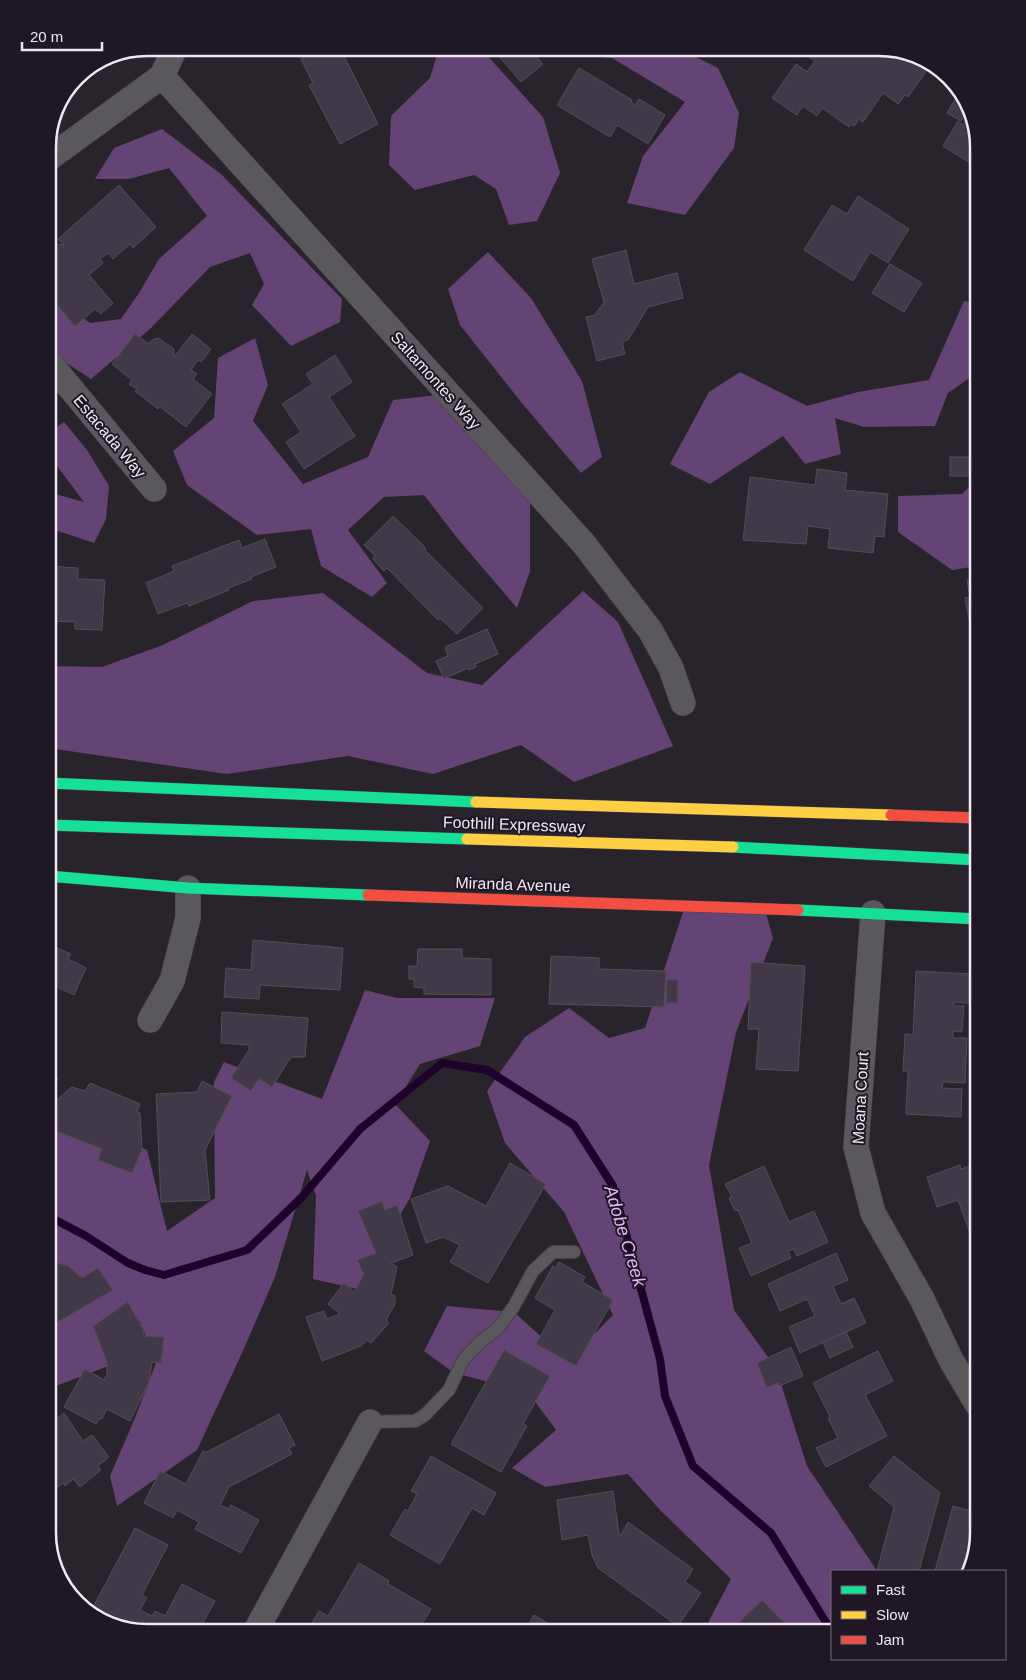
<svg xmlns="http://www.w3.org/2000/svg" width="1026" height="1680" viewBox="0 0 1026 1680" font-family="Helvetica,sans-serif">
<rect width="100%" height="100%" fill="#29242c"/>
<g fill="#634474">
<path d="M 439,48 L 485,48 L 484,52 L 543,117 L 560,173 L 537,221 L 509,225 L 496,189 L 474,175 L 415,190 L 389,165 L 391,116 L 430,78 Z"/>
<path d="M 574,48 L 678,48 L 718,68 L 739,113 L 734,148 L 685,215 L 627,203 L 643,156 L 685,102 L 612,58 L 579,55 Z"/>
<path d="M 162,129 L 222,175 L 342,299 L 340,322 L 291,346 L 252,305 L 264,284 L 250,253 L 210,267 L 151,328 L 91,379 L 48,351 L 48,297 L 61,302 L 90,323 L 121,319 L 139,293 L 159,259 L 207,216 L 169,168 L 129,179 L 95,179 L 114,148 Z"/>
<path d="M 488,252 L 531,298 L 582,381 L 602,457 L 581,473 L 521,402 L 460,325 L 448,289 Z"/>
<path d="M 964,301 L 978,304 L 978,372 L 948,393 L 935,426 L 864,427 L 835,418 L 841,454 L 805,464 L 783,436 L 710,484 L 670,464 L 709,392 L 740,372 L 807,406 L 858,392 L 929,380 Z"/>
<path d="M 255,338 L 268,385 L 253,421 L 303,484 L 368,457 L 393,400 L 437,395 L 530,500 L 530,571 L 517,608 L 458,539 L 424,495 L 384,497 L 348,530 L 387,583 L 372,597 L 321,566 L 311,529 L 257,535 L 187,485 L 173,451 L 214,418 L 218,358 Z"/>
<path d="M 64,422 L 87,450 L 109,486 L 106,519 L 94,543 L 58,531 L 48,535 L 48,492 L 84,502 L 51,458 L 48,445 L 48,433 Z"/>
<path d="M 978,478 L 978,566 L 952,570 L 898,532 L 898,496 L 962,494 Z"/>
<path d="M 583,591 L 618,622 L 673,746 L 574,782 L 521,745 L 433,774 L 348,756 L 227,774 L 48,748 L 48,666 L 102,667 L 163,645 L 253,601 L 323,593 L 427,673 L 482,685 Z"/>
<path d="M 686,903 L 765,910 L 773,938 L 736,1032 L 709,1165 L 734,1310 L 776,1368 L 807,1466 L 877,1571 L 832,1571 L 832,1632 L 790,1632 L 783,1627 L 777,1632 L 703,1632 L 731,1579 L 660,1510 L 628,1474 L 545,1487 L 512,1468 L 556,1430 L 528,1392 L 454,1373 L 424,1351 L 447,1306 L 514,1312 L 568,1361 L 613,1315 L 564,1212 L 505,1143 L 487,1091 L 525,1037 L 569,1008 L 609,1038 L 645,1028 Z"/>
<path d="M 365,990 L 397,998 L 495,998 L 480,1046 L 420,1064 L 395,1104 L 430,1141 L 410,1198 L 357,1289 L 313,1279 L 316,1196 L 307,1170 L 275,1277 L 242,1353 L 197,1450 L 117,1506 L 110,1476 L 135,1418 L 156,1363 L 140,1321 L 111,1365 L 48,1389 L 48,1102 L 147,1150 L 167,1231 L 215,1198 L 214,1082 L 224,1062 L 322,1099 Z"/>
</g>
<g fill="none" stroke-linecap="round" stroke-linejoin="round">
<path stroke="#1d032b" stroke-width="8" d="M 48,1216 L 86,1236 L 128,1263 L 145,1270 L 164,1275 L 247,1250 L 302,1197 L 360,1129 L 442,1063 L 487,1070 L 574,1125 L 613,1186 L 660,1359 L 665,1396 L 693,1466 L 771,1533 L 832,1632"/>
</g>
<g fill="#423948" stroke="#524e55">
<path d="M 302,48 L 340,48 L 378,124 L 340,144 L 309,85 L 313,83 L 301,59 L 306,56 Z"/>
<path d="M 506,48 L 529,48 L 543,64 L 521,82 L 498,55 Z"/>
<path d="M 807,48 L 875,48 L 873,51 L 875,53 L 879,48 L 884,52 L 887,48 L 906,55 L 927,70 L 908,97 L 905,95 L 898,104 L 883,93 L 863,122 L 859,119 L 854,126 L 851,124 L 849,127 L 822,108 L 817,116 L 803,106 L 797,115 L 772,98 L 796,64 L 807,72 L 815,61 L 803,53 Z"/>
<path d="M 579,68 L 632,100 L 631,102 L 635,105 L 639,99 L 665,115 L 648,144 L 617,125 L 610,137 L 557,105 Z"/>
<path d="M 959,93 L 968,104 L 969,107 L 961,121 L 947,113 Z"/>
<path d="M 970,112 L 978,148 L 978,168 L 943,146 L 958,121 L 963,125 Z"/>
<path d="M 119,185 L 156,227 L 133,248 L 130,244 L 113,259 L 108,253 L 100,259 L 103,263 L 89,275 L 113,303 L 101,314 L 95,309 L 75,326 L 48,294 L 48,248 L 51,252 L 52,248 L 56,244 L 64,245 L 58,239 Z"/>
<path d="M 858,196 L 909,229 L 888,263 L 870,252 L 853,281 L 804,250 L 832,205 L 847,214 Z"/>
<path d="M 626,250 L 634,284 L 677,273 L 683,298 L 648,307 L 628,340 L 622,342 L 625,354 L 597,361 L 586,317 L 595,315 L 604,302 L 592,259 Z"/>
<path d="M 890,264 L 922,283 L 904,312 L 872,293 Z"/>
<path d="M 135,334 L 149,344 L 152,340 L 158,338 L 174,349 L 174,357 L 192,334 L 211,349 L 201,362 L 198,360 L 191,370 L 197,374 L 193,379 L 212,394 L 186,427 L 160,407 L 158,409 L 135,391 L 137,389 L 129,384 L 132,380 L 112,364 Z"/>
<path d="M 335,355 L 352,382 L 329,397 L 355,436 L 304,469 L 286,442 L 301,432 L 282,404 L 313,384 L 306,374 Z"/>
<rect x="950" y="457" width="20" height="19"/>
<path d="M 817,469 L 847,473 L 845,490 L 888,494 L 884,537 L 875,536 L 873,553 L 828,548 L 830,529 L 808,526 L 806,544 L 743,540 L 750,477 L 815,485 Z"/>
<path d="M 393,516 L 426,548 L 425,550 L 483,608 L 457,634 L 440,618 L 438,620 L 387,568 L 384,571 L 373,559 L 375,556 L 364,545 Z"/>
<path d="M 265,539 L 276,567 L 251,577 L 252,579 L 228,588 L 229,590 L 189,606 L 187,603 L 158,614 L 146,583 L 174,571 L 172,566 L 239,540 L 242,548 Z"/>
<path d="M 48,566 L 78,568 L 78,579 L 105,580 L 102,630 L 75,629 L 75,622 L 48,621 Z"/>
<path d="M 978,577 L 978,640 L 973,641 L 965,598 L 970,597 L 967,580 Z"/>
<path d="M 487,629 L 498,654 L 475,664 L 476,667 L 469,670 L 468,668 L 444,679 L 436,661 L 448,656 L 445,647 Z"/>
<path d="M 253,940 L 343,948 L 340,990 L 260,985 L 259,999 L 224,997 L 226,968 L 251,970 Z"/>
<path d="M 48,944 L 71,954 L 68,959 L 86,968 L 74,995 L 55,986 L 51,995 L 48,993 Z"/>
<path d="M 418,949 L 462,949 L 462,958 L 491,959 L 491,995 L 424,994 L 424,988 L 414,987 L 414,979 L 409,979 L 409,966 L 417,966 Z"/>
<path d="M 551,956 L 599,958 L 599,969 L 666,971 L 664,1007 L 549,1004 Z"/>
<path d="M 751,962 L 805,966 L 798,1071 L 756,1069 L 759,1029 L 748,1029 Z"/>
<path d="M 916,971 L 971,974 L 969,1003 L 954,1002 L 954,1006 L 964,1006 L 962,1032 L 953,1031 L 953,1038 L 967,1038 L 965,1083 L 943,1082 L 942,1088 L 962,1089 L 961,1117 L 906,1114 L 908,1071 L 903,1071 L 905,1034 L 913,1035 Z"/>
<path d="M 667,980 L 678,980 L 678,1003 L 666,1003 Z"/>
<path d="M 222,1012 L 308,1018 L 305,1057 L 291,1057 L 272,1087 L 259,1079 L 251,1091 L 231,1078 L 249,1050 L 249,1045 L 221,1043 Z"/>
<path d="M 48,1017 L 51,1017 L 56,1048 L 48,1049 Z"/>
<path d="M 48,1064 L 58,1080 L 48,1086 Z"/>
<path d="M 202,1081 L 232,1096 L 205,1150 L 210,1200 L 161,1202 L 156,1094 L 197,1092 Z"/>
<path d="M 90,1083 L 140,1104 L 137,1112 L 140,1113 L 142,1150 L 132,1173 L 98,1160 L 102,1149 L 48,1128 L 48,1119 L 53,1103 L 72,1087 L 85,1091 Z"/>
<path d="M 510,1163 L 546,1184 L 488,1283 L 450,1262 L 460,1245 L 443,1237 L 426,1243 L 411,1199 L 448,1186 L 486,1206 Z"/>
<path d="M 978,1163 L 978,1242 L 974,1244 L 958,1200 L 937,1207 L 927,1177 L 960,1165 L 961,1169 Z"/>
<path d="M 764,1166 L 789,1222 L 814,1211 L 828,1242 L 797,1256 L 794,1249 L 788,1251 L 791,1258 L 751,1276 L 739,1248 L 752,1243 L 738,1210 L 735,1211 L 729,1198 L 732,1197 L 725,1184 Z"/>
<path d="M 382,1201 L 385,1210 L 397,1205 L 413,1255 L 391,1263 L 397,1267 L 391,1294 L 395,1296 L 395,1304 L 386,1320 L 389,1323 L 371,1343 L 367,1340 L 361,1346 L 322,1361 L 306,1317 L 324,1311 L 327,1319 L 340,1314 L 328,1304 L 344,1283 L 354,1292 L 364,1274 L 357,1260 L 376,1253 L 358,1211 Z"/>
<path d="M 836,1253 L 848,1280 L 833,1286 L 841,1304 L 854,1298 L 866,1323 L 800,1353 L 789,1327 L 815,1316 L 807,1299 L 780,1311 L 768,1284 Z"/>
<path d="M 48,1260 L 68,1266 L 82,1278 L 98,1268 L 113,1290 L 56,1323 L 48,1307 Z"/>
<path d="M 559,1262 L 585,1277 L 582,1282 L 613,1300 L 576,1366 L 536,1344 L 555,1310 L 535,1298 L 553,1266 L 556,1268 Z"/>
<path d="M 128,1302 L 143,1329 L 144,1336 L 164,1337 L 161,1363 L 152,1362 L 149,1382 L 130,1421 L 107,1409 L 102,1419 L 100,1418 L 96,1424 L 64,1407 L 85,1369 L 104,1380 L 107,1374 L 107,1362 L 93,1326 Z"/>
<path d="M 846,1332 L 853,1347 L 830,1358 L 823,1342 Z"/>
<path d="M 791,1347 L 803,1376 L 779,1386 L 778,1383 L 767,1388 L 757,1363 Z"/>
<path d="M 504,1350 L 550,1376 L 523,1424 L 527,1426 L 501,1472 L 451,1444 Z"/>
<path d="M 878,1351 L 893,1381 L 865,1395 L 887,1436 L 826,1467 L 816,1448 L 838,1438 L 828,1418 L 830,1417 L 813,1383 Z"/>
<path d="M 64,1413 L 83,1441 L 92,1435 L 109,1457 L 98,1466 L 101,1470 L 80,1487 L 73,1479 L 65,1486 L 63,1483 L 48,1495 L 48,1426 Z"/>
<path d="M 279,1414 L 295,1445 L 289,1448 L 292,1454 L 229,1487 L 220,1505 L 229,1509 L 231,1505 L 259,1520 L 241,1553 L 195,1529 L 199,1522 L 177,1510 L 173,1518 L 144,1503 L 160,1471 L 186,1484 L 203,1451 L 207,1452 Z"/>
<path d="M 431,1456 L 496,1493 L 484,1515 L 472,1508 L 440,1564 L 390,1535 L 405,1509 L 408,1511 L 417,1494 L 411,1491 Z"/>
<path d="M 894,1456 L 940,1493 L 919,1571 L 877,1571 L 894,1507 L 869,1486 Z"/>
<path d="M 613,1491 L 619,1534 L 621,1535 L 628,1522 L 693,1569 L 685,1582 L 701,1593 L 678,1626 L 598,1568 L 592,1555 L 588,1535 L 562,1540 L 557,1500 Z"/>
<path d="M 953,1506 L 978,1513 L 978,1533 L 967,1571 L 935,1571 Z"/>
<path d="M 135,1528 L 168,1545 L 142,1595 L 147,1598 L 140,1610 L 152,1616 L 155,1611 L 165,1616 L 182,1584 L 215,1601 L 198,1632 L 141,1632 L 92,1616 L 90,1613 Z"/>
<path d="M 52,1551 L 61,1562 L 55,1567 Z"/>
<path d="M 359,1563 L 389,1581 L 388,1584 L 431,1609 L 417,1632 L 307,1632 L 319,1611 L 328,1616 Z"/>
<path d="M 762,1600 L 793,1632 L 749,1632 L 739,1622 Z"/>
<path d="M 534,1615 L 563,1632 L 524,1632 Z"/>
</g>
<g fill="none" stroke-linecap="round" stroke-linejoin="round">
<g stroke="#464248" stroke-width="14">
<path id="lane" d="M 370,1422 L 415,1421 L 425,1415 L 449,1390 L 463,1360 L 479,1343 L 499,1327 L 514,1306 L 533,1271 L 553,1252 L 574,1252"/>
</g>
<g stroke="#464248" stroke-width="26">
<g id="street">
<path d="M 162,76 L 584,544 L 650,630 L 671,668 L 683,703"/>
<path d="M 48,159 L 162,76 L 175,48"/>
<path d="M 48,361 L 154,489"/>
<path d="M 873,913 L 856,1147 L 873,1213 L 922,1299 L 951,1360 L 977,1404"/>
<path d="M 150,1020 L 172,981 L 188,918 L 188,888"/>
<path d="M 255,1632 L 370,1422"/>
</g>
</g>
<g stroke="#464248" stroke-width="12">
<g id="fast">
<path d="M 48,783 L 476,802"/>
<path d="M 48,825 L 467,839"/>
<path d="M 733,847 L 978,860"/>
<path d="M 48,876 L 188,888 L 368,895"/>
<path d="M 798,910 L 978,919"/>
</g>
</g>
<g stroke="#464248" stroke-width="12">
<g id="slow">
<path d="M 476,802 L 891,815"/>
<path d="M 467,839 L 733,847"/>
</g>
</g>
<g stroke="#464248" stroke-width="12">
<g id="jam">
<path d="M 891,815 L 978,818"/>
<path d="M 368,895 L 798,910"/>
</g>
</g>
<use href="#lane" stroke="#5b585d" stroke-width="12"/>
<use href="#street" stroke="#5b585d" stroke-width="25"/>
<use href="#fast" stroke="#16e098" stroke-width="11"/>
<use href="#slow" stroke="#ffcf43" stroke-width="11"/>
<use href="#jam" stroke="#f24e42" stroke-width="11"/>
</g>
<g text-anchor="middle" stroke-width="4" stroke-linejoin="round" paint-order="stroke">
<g font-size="16" fill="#eee8f2" stroke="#201725">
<text transform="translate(436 380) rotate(48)" y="6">Saltamontes Way</text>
<text transform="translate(110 436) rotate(50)" y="6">Estacada Way</text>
<text transform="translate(514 824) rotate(2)" y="6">Foothill Expressway</text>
<text transform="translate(513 884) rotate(2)" y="6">Miranda Avenue</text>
<text transform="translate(860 1098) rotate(-87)" y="6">Moana Court</text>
</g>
<g font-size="18" font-style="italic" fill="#dfb7f8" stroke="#201725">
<text transform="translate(625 1236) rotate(73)" y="6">Adobe Creek</text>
</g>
</g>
<path d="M0 0H1026V1680H0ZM147 56H879A91 91 0 0 1 970 147V1533A91 91 0 0 1 879 1624H147A91 91 0 0 1 56 1533V147A91 91 0 0 1 147 56Z" fill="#201725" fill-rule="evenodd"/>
<path fill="none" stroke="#eee8f2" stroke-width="2.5" d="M147 56H879A91 91 0 0 1 970 147V1533A91 91 0 0 1 879 1624H147A91 91 0 0 1 56 1533V147A91 91 0 0 1 147 56Z"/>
<rect x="831" y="1570" width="175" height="90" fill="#201725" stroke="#726b77"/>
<rect x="841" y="1586" width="25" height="8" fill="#16e098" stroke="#726b77"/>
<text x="876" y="1595" font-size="15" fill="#eee8f2">Fast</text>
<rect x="841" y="1611" width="25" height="8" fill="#ffcf43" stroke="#726b77"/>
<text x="876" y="1620" font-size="15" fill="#eee8f2">Slow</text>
<rect x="841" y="1636" width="25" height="8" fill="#f24e42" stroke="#726b77"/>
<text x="876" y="1645" font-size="15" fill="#eee8f2">Jam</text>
<path d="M22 42v8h80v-8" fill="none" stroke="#eee8f2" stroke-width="2.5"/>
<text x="30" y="42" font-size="15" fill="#eee8f2" stroke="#201725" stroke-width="4" paint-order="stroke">20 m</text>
</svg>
